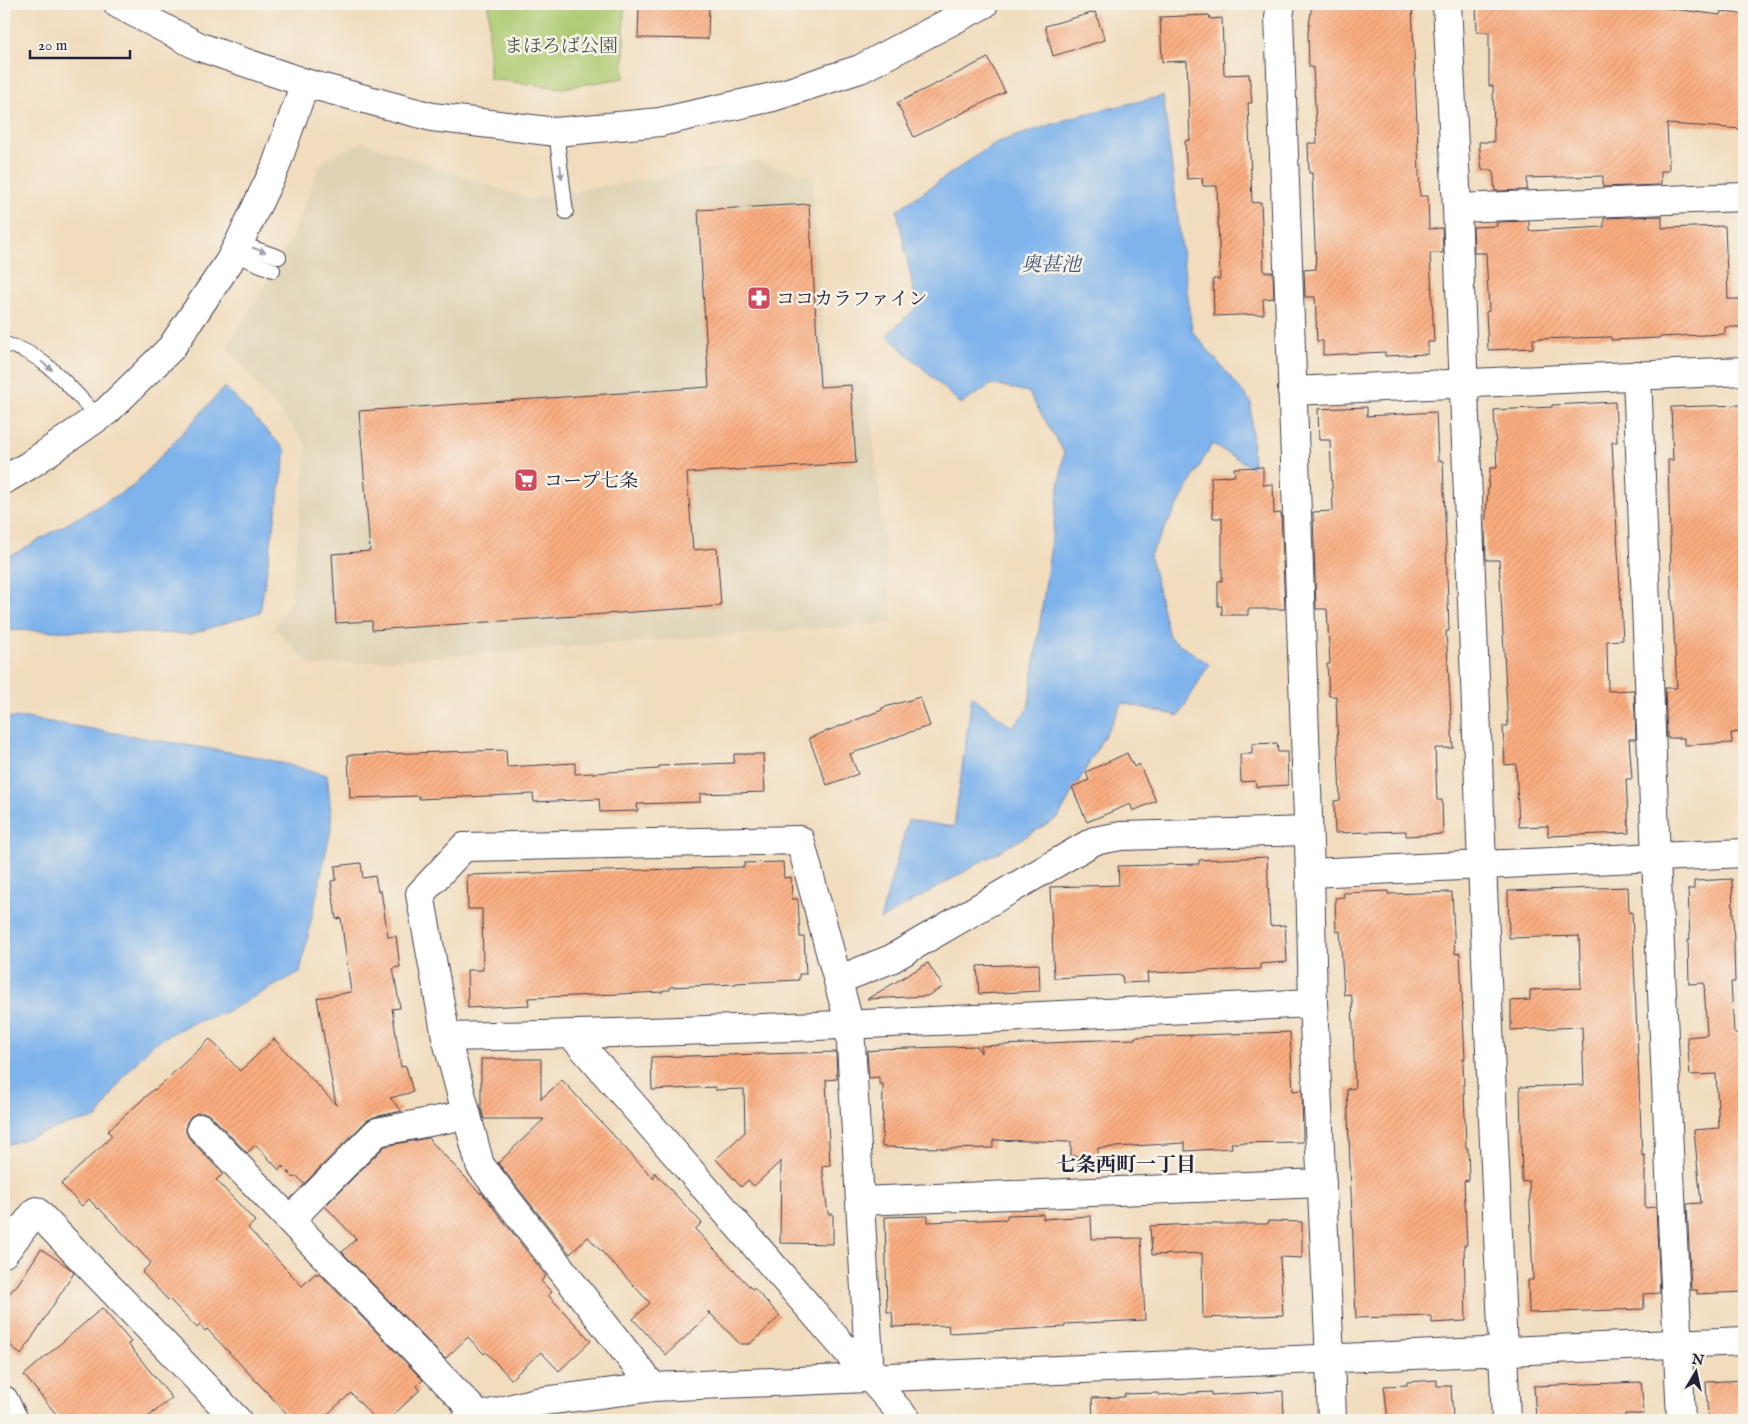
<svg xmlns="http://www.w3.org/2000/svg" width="1748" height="1424" viewBox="0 0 1748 1424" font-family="'IM FELL English','Noto Serif JP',serif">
<defs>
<pattern id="building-hatch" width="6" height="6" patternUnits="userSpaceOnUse" patternTransform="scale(1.25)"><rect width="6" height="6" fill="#fbad80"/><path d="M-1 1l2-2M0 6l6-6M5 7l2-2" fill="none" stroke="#d79570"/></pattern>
</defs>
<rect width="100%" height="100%" fill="#f7f3e8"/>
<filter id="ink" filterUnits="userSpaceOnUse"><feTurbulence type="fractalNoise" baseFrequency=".02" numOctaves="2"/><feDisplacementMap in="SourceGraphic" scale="10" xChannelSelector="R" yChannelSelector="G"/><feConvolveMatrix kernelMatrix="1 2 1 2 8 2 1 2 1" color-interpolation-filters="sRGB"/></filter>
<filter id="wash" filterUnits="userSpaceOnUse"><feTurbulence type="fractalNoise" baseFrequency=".0096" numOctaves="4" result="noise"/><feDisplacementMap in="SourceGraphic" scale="20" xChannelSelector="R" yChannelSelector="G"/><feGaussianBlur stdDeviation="1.12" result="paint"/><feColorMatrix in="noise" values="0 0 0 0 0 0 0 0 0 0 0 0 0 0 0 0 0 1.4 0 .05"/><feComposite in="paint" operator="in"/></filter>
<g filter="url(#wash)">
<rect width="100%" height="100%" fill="#f1dcbd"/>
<path fill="#dfd3b5" d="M 363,142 L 529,199 L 756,161 L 812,176 L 827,381 L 868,383 L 892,623 L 311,666 L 275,628 L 291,599 L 307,445 L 227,348 L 265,284 L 292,237 L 320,166 L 329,158 Z"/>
<path fill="#aecb72" stroke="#687656" d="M 489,4 L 624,4 L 624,78 L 562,88 L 489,79 Z"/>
<g fill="#7eb3ec" stroke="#506a94">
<path d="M 1163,96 L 1192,331 L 1251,402 L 1253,468 L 1212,444 L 1150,555 L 1169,637 L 1209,664 L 1179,716 L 1123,703 L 1058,818 L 880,920 L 908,820 L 954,827 L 972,696 L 1012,727 L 1028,709 L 1064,452 L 1028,392 L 992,384 L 961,404 L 887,335 L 917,307 L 897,210 L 995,143 L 1080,115 Z"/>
<path d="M 225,387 L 286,451 L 260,612 L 191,634 L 4,630 L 4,558 L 14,554 L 132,487 Z"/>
<path d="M 4,718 L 26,718 L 258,757 L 327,775 L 332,824 L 300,972 L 226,1012 L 188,1025 L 152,1045 L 124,1076 L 97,1118 L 66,1125 L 6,1145 L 4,1147 Z"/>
</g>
<g id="blocks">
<g fill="url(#building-hatch)">
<path d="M 639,4 L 709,4 L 708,39 L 638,38 Z"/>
<path d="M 1312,4 L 1412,4 L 1420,196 L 1428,196 L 1429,229 L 1442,228 L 1443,253 L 1430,253 L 1434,342 L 1428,342 L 1428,354 L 1385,356 L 1385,352 L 1323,355 L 1323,341 L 1317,341 L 1315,297 L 1305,297 L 1304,270 L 1316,269 L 1312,173 L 1309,173 L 1308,143 L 1317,143 L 1313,67 L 1309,67 L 1308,33 Z"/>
<path d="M 1476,4 L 1635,4 L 1720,15 L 1721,11 L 1744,15 L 1744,129 L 1667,124 L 1669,171 L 1661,171 L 1661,185 L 1603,187 L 1603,176 L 1527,178 L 1527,190 L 1495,191 L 1493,170 L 1482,170 L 1479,142 L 1494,142 L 1493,86 L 1489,86 L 1489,32 L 1477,32 Z"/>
<path d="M 1095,12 L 1105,40 L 1053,56 L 1045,26 Z"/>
<path d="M 1209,15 L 1210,19 L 1222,18 L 1224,75 L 1249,74 L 1252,103 L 1248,103 L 1252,203 L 1261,202 L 1264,272 L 1273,272 L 1274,298 L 1263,299 L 1264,314 L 1214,316 L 1213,279 L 1220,279 L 1217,186 L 1203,186 L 1202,178 L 1187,179 L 1185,141 L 1190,140 L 1187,61 L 1162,62 L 1160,17 Z"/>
<path d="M 988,58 L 1005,92 L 914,137 L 897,103 Z"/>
<path d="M 809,204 L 820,387 L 851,385 L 856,463 L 687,473 L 693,550 L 717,548 L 721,606 L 372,630 L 372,621 L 336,623 L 332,554 L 370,551 L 359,411 L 709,387 L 698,210 Z"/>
<path d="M 1662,216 L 1662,228 L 1725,226 L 1728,299 L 1744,299 L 1744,327 L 1725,327 L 1725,334 L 1659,337 L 1659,338 L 1611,340 L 1611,337 L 1533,339 L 1533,348 L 1488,350 L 1486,312 L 1489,311 L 1486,253 L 1474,253 L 1473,227 L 1497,226 L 1497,222 L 1529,221 L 1529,231 L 1604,227 L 1604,218 Z"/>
<path d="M 1615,402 L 1617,442 L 1612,442 L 1623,640 L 1607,641 L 1608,691 L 1634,690 L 1636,739 L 1629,739 L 1632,779 L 1626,779 L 1629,833 L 1548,836 L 1548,826 L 1519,827 L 1516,764 L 1505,765 L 1503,726 L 1508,726 L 1499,560 L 1486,560 L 1485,526 L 1490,468 L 1497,468 L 1494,410 L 1552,407 L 1552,405 Z"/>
<path d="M 1744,405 L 1744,732 L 1731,733 L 1732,743 L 1684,745 L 1684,738 L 1667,738 L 1665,688 L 1677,688 L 1671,579 L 1668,460 L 1673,460 L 1671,407 Z"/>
<path d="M 1367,407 L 1367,416 L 1436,412 L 1438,461 L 1443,461 L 1449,631 L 1446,631 L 1453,748 L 1435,748 L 1437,800 L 1442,800 L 1443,834 L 1406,836 L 1406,831 L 1335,833 L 1334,801 L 1340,800 L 1336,696 L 1329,696 L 1327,664 L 1330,664 L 1327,609 L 1316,609 L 1313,512 L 1333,511 L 1330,440 L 1319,440 L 1318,409 Z"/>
<path d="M 1263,467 L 1263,485 L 1273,484 L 1274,514 L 1281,513 L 1285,609 L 1248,609 L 1248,615 L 1222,615 L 1222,606 L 1218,606 L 1218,581 L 1222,581 L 1222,518 L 1213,518 L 1211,477 L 1235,476 L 1234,468 Z"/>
<path d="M 920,697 L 930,726 L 904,734 L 850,754 L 858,774 L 827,785 L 809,738 L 882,710 L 882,708 Z"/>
<path d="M 1277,743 L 1278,752 L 1287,752 L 1288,785 L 1256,787 L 1255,781 L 1241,782 L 1240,754 L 1252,754 L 1252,744 Z"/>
<path d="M 506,750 L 507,767 L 575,763 L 575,774 L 659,769 L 659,766 L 734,763 L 734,754 L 763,754 L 765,792 L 700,794 L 700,802 L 637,804 L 638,811 L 600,812 L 599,799 L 534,802 L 533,794 L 419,799 L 419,796 L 350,798 L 348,755 Z"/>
<path d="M 1127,753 L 1134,767 L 1139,764 L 1156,801 L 1133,811 L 1130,804 L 1087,822 L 1072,787 L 1089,780 L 1086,772 Z"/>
<path d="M 1267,857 L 1270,926 L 1285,925 L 1287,962 L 1260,964 L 1260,969 L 1147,973 L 1148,982 L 1123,983 L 1122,975 L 1054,978 L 1050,887 L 1119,885 L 1118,866 L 1199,864 L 1199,860 Z"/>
<path d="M 783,862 L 784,878 L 791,877 L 792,899 L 798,899 L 800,937 L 804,937 L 806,974 L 799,974 L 799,980 L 736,983 L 736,984 L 670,987 L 670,990 L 663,990 L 663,992 L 528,998 L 529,1005 L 468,1008 L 467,970 L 483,970 L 482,909 L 468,909 L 467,875 L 744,867 L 744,863 Z"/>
<path d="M 361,863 L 363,878 L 375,876 L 378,891 L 381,891 L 388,937 L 396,936 L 400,967 L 393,968 L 400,1008 L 392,1009 L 401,1067 L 406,1066 L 413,1092 L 390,1098 L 402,1111 L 374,1117 L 366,1121 L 304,1184 L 297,1176 L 294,1178 L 282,1166 L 279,1170 L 256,1145 L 247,1153 L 212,1117 L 206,1113 L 197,1113 L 190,1117 L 186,1124 L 186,1132 L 189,1138 L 223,1174 L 216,1180 L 255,1221 L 248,1228 L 302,1286 L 316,1273 L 317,1275 L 319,1273 L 423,1380 L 417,1386 L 420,1390 L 388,1420 L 376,1420 L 351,1393 L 321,1420 L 293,1420 L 207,1329 L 205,1331 L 200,1325 L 197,1328 L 169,1299 L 168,1300 L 142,1272 L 151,1263 L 99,1208 L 98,1209 L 89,1199 L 82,1206 L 61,1184 L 112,1136 L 108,1131 L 154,1089 L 155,1090 L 210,1039 L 240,1071 L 274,1039 L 336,1105 L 317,998 L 351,992 L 341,918 L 336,919 L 331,881 L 336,880 L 335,866 Z"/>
<path d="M 1732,879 L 1735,982 L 1731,982 L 1734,1033 L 1739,1033 L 1744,1121 L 1744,1190 L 1739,1190 L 1744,1254 L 1744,1292 L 1697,1294 L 1697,1290 L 1691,1290 L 1687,1204 L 1701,1203 L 1694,1130 L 1719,1128 L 1716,1074 L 1690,1075 L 1687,1037 L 1707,1035 L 1704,983 L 1689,984 L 1688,940 L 1690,940 L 1688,889 L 1694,889 L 1694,881 Z"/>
<path d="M 1628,887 L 1629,913 L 1632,912 L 1642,1156 L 1645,1155 L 1645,1208 L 1656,1207 L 1660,1293 L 1643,1294 L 1644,1309 L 1529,1313 L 1528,1280 L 1533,1280 L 1529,1181 L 1522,1182 L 1520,1087 L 1584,1085 L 1582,1027 L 1511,1030 L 1511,1001 L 1530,1000 L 1530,990 L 1581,988 L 1579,936 L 1509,938 L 1508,891 Z"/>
<path d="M 1388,891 L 1388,894 L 1452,892 L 1455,954 L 1460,953 L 1465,1059 L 1463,1059 L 1466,1148 L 1468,1148 L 1469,1180 L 1464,1181 L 1467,1245 L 1464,1245 L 1466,1321 L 1432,1323 L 1432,1316 L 1356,1318 L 1347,1089 L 1355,1088 L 1352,999 L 1350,994 L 1344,995 L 1340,931 L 1336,932 L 1335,898 L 1344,897 L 1343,893 Z"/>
<path d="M 928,963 L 943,987 L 927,996 L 867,999 Z"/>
<path d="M 1039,964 L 1040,991 L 979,994 L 977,966 Z"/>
<path d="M 1290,1032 L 1293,1091 L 1302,1090 L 1303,1142 L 1231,1143 L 1232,1148 L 1185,1151 L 1185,1143 L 1098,1148 L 1098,1155 L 1071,1156 L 1071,1142 L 993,1140 L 993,1148 L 942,1149 L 942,1148 L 882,1147 L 883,1084 L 879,1084 L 879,1077 L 869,1078 L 867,1051 L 878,1050 L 878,1049 L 977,1046 L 981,1053 L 981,1046 L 1070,1042 L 1070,1041 L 1135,1039 L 1135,1037 Z"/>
<path d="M 836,1052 L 837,1079 L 826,1080 L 830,1165 L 822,1166 L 828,1214 L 833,1214 L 833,1244 L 780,1243 L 781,1161 L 754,1186 L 748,1180 L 741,1187 L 716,1159 L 745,1132 L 744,1089 L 715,1090 L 715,1087 L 652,1090 L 651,1057 Z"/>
<path d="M 481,1059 L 541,1059 L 541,1099 L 562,1080 L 654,1179 L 654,1172 L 702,1223 L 695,1229 L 752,1289 L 754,1288 L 780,1316 L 750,1344 L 740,1344 L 708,1311 L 709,1315 L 666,1355 L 633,1319 L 650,1303 L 588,1237 L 570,1254 L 498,1163 L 544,1119 L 484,1119 L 481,1108 Z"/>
<path d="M 428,1138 L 481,1194 L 481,1192 L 546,1276 L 541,1281 L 552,1292 L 548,1295 L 591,1341 L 559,1371 L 541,1352 L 511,1379 L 486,1352 L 484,1354 L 468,1337 L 445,1359 L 342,1252 L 356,1239 L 325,1206 L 385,1146 Z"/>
<path d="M 1043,1214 L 1043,1219 L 1091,1216 L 1092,1239 L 1141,1238 L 1145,1320 L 1065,1324 L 1065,1327 L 949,1333 L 948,1325 L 893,1327 L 892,1312 L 887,1312 L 885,1217 L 928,1216 L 928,1222 L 1007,1219 L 1007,1215 Z"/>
<path d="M 1268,1221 L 1302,1222 L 1302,1258 L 1280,1257 L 1283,1315 L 1203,1318 L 1202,1253 L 1152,1255 L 1150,1226 L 1195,1224 L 1268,1224 Z"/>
<path d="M 41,1249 L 68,1267 L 74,1273 L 21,1355 L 4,1339 L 4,1299 L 18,1284 Z"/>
<path d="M 102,1308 L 131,1342 L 128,1344 L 172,1398 L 144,1420 L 61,1420 L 24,1375 Z"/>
<path d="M 1437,1380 L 1437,1386 L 1451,1386 L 1453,1418 L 1388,1420 L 1384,1386 L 1407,1385 L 1407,1382 Z"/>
<path d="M 1744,1380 L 1744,1420 L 1708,1420 L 1706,1382 Z"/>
<path d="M 1641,1382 L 1644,1414 L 1625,1414 L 1625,1417 L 1536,1420 L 1534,1386 Z"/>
<path d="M 1283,1391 L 1284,1420 L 1093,1420 L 1092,1398 L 1125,1397 L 1124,1394 L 1158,1393 L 1158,1395 L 1212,1392 L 1212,1395 Z"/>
</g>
</g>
</g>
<g filter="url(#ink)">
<use href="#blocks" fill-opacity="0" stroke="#413e4e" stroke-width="1"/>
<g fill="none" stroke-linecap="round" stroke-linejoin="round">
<g stroke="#413e4e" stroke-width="16">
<g id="service">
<path d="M 556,132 L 566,212"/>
<path d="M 239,243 L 279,257"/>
<path d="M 233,254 L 273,270"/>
<path d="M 4,344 C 43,351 72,390 98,417"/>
</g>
</g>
<g stroke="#413e4e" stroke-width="30">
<g id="minor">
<path d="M 1281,4 L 1279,17 L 1310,873 L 1313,1003 L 1330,1359 L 1332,1420"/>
<path d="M 1447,4 L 1457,208 L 1482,865 L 1506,1420"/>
<path d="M 1457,208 L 1744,197"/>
<path d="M 1637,375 L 1656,858 L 1681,1420"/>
<path d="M 1292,391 L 1744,371"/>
<path d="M 1310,873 L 1744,853"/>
<path d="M 838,980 L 891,959 L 1094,841 L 1121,836 L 1308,831"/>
<path d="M 572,1035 L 907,1420"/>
<path d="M 446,1037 C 735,1032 1024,1017 1313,1003"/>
<path d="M 201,1128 L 479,1416"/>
<path d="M 860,1201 L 1322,1183"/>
<path d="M 290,1220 L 377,1132 L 466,1115"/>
<path d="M 4,1253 L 36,1211 L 237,1420"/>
<path d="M 653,1387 L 480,1165 L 446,1037 L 420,894 L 464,847 L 800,840 L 850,1026 L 870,1378"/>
<path d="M 4,1400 L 14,1420"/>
<path d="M 466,1420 L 536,1402 L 653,1387 L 1744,1341"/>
</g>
</g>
<g stroke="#413e4e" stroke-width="30">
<g id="tertiary">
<path d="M 118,4 L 200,47 L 305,83 L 432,117 L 556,132 L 660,122 L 773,97 L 860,69 L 984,4"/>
<path d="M 4,480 L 28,466 L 107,411 L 171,348 L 229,262 L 239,243 L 275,168 L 305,83"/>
</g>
</g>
<use href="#service" stroke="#fff" stroke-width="14"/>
<use href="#minor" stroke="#fff" stroke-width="28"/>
<use href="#tertiary" stroke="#fff" stroke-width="28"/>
</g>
<defs><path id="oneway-solid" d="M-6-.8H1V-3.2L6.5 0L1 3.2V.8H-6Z" transform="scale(1.25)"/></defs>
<g fill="#9c9ca7">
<use href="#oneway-solid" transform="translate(561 172) rotate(83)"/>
<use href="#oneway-solid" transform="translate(259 250) rotate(19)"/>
<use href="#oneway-solid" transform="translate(47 366) rotate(37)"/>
</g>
</g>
<defs>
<g id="pharmacy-square" transform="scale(1.25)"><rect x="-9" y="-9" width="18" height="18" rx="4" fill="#d1495b" stroke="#f7f3e8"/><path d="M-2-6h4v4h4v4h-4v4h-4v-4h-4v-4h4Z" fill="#fff"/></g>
<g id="supermarket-square" transform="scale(1.25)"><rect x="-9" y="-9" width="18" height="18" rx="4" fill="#d1495b" stroke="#f7f3e8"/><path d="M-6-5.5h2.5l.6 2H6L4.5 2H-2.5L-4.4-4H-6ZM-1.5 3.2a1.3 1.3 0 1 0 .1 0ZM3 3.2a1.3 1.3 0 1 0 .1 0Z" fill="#fff"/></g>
</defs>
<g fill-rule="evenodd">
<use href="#pharmacy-square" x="759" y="298"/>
<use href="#supermarket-square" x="526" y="480"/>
</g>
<g text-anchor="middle" stroke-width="5" stroke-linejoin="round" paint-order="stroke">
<g font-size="19" fill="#4c554c" stroke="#f7f3e8">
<text x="561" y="52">まほろば公園</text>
</g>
<g font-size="19" fill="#22223b" stroke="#f7f3e8" text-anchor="start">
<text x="776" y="305">ココカラファイン</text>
<text x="544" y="487">コープ七条</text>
</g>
<g font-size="20" font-style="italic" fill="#425579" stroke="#f7f3e8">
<text x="1051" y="271">奥甚池</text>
</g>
<g font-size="20" font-weight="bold" fill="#22223b" stroke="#f7f3e8">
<text x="1126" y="1171">七条西町一丁目</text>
</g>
</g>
<rect width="1748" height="1424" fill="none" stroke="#f7f3e8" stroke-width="20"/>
<g transform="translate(1696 1372) rotate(9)" stroke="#f7f3e8" stroke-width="4" paint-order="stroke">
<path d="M0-4L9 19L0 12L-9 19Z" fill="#22223b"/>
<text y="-8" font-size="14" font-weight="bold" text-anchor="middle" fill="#22223b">N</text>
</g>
<path d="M30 50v8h100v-8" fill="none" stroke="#22223b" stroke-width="2.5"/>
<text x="38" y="50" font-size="15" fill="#22223b" stroke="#f7f3e8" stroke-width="4" paint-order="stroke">20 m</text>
</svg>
